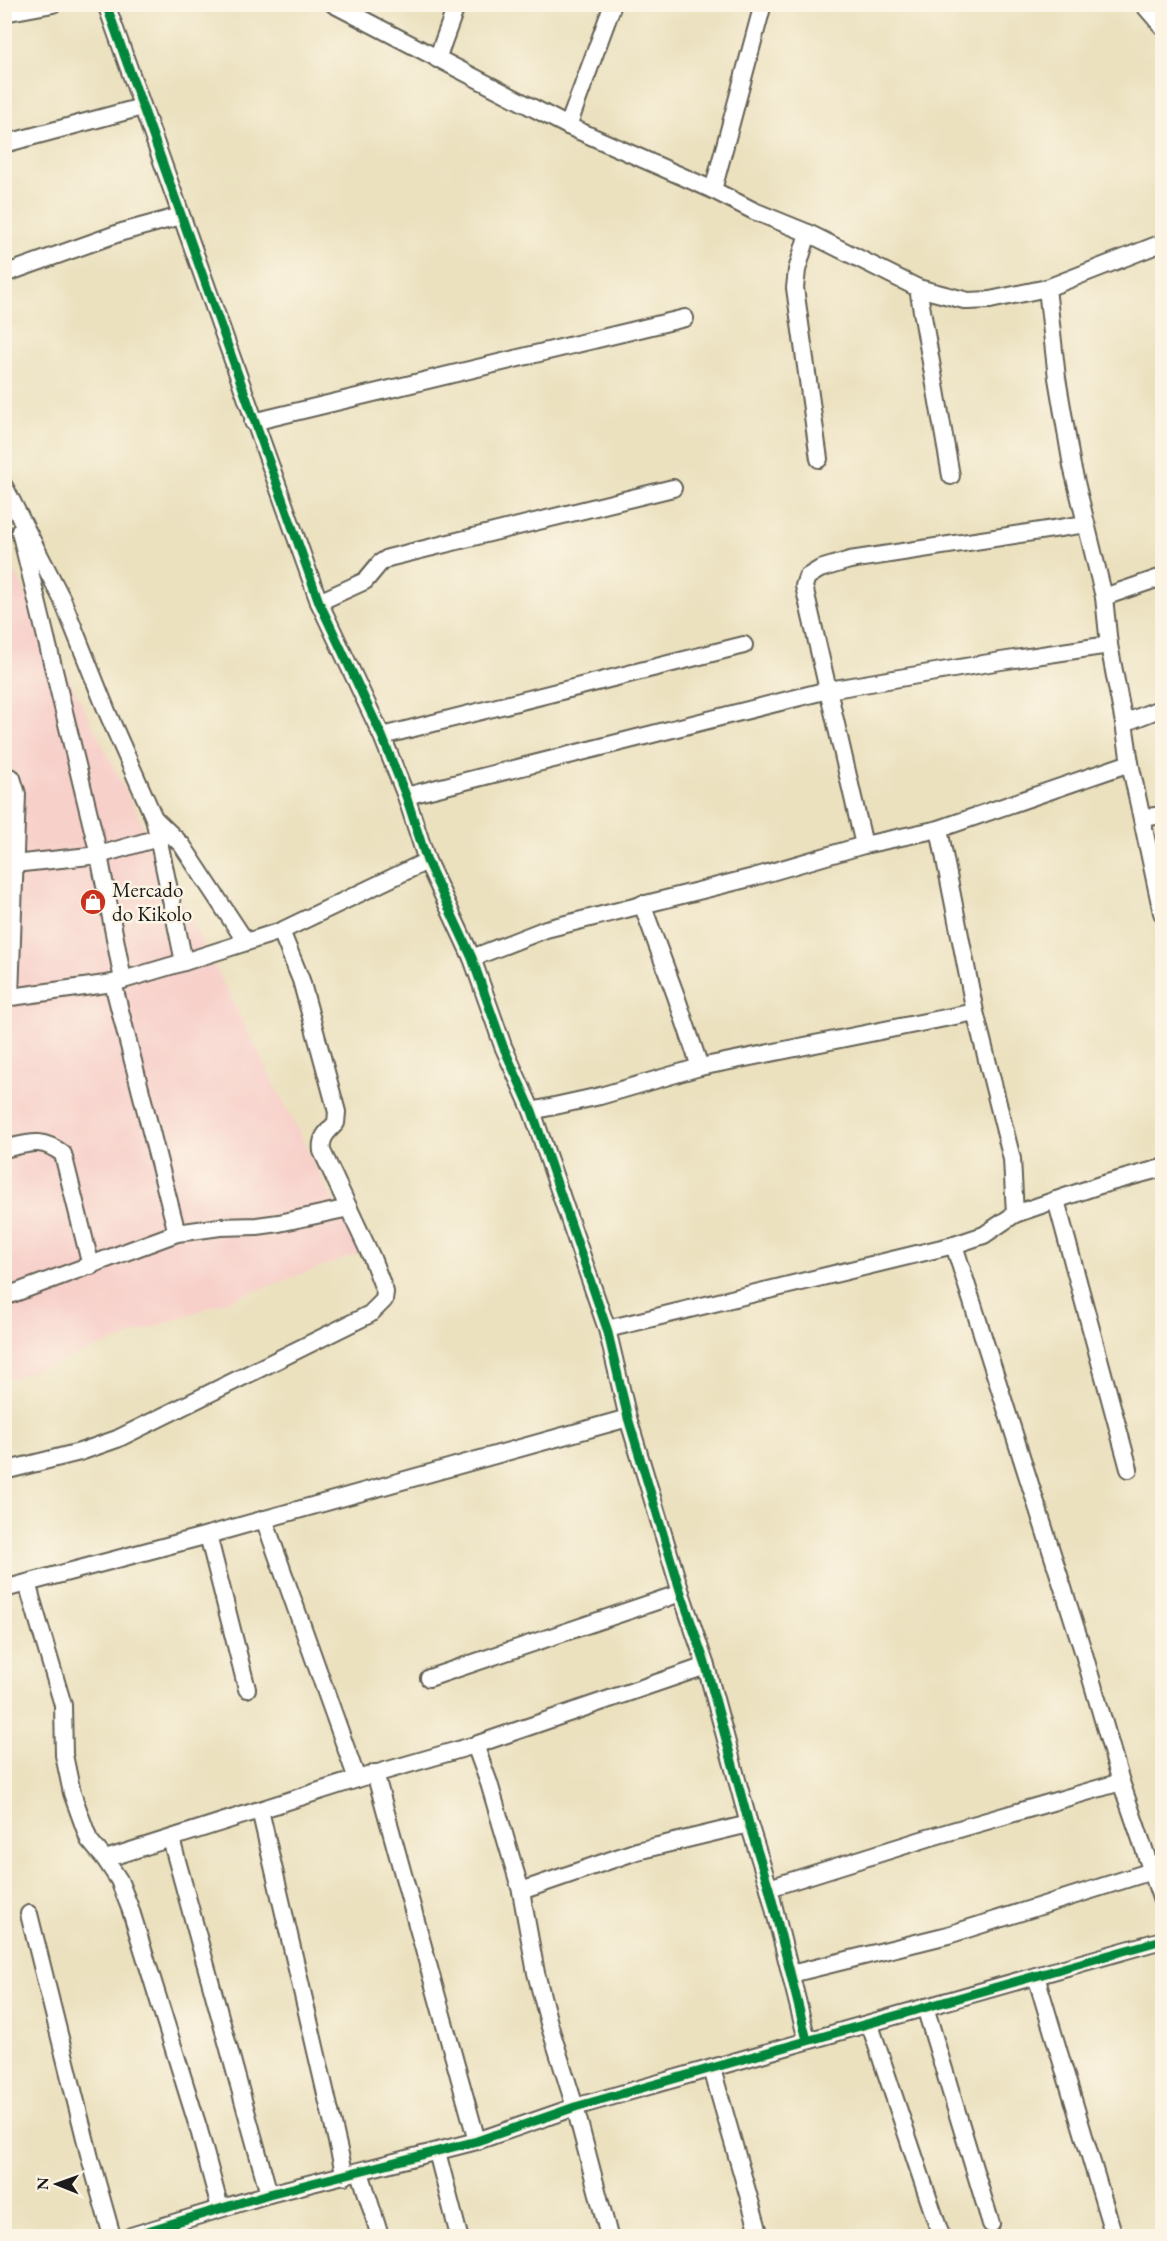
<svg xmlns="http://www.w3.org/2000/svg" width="1167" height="2241" viewBox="0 0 1167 2241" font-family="'EB Garamond',serif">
<rect width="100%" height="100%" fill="#fcf5e5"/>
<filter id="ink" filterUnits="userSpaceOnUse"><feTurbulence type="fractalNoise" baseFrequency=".0167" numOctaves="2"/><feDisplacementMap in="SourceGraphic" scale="12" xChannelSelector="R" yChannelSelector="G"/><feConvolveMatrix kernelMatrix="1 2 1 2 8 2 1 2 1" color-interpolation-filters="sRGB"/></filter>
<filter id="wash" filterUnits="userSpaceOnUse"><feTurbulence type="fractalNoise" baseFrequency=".008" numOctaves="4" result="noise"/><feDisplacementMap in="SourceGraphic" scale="24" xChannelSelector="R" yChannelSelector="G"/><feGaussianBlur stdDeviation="1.35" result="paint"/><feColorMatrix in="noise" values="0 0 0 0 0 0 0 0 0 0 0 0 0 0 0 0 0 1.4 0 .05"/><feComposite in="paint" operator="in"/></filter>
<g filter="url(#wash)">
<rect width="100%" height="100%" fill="#ebe1bf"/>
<path fill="#f7d0ca" d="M 4,550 L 360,1253 L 5,1381 L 4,1381 Z"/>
</g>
<g filter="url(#ink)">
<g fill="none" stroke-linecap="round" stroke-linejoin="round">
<g stroke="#646155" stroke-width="20">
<g id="minor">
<path d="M 106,4 L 319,602 L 382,736 L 406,796 L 427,861 L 472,958 L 503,1046 L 532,1111 L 607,1329 L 628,1418 L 681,1593 L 706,1666 L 749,1824 L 769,1888 L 807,2040"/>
<path d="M 333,4 L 568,126 L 713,190 L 754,211 L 808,233 L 918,288 L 968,301 L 990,300 L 1047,288 L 1162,243"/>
<path d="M 1143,4 L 1162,26"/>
<path d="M 4,13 L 53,4"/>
<path d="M 437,59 L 457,4"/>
<path d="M 568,126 L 613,4"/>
<path d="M 4,144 L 142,107"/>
<path d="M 713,190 L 763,4"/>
<path d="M 808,233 L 797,270 L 795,288 L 819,459"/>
<path d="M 4,274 L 122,232 L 181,216"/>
<path d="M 918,288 L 951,476"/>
<path d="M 1047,288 L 1057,378 L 1072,466 L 1104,597 L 1109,645 L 1124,723 L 1130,763 L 1162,913"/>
<path d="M 253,422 L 685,318"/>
<path d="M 4,486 L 62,599 L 108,714 L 154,818 L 184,962"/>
<path d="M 20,531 L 99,855 L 123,980"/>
<path d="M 1104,597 L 1162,577"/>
<path d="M 319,602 L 365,581 L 380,563 L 388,558 L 673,488"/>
<path d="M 1124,723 L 1162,708"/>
<path d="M 382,736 L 744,645"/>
<path d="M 4,776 L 12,778 L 17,794 L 10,997"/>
<path d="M 406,796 L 828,690 L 1001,661 L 1109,645"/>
<path d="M 154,818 L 182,845 L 246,942"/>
<path d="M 1142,818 L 1162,815"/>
<path d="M 864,845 L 804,586 L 807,577 L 820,569 L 850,560 L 1086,524"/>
<path d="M 4,865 L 99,855 L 158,838"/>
<path d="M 642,904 L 676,996 L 700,1067"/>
<path d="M 472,958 L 546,929 L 754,877 L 864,845 L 939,829 L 1130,763"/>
<path d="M 113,983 L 177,1233"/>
<path d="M 4,998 L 113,983 L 184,962 L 281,931 L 427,861"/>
<path d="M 532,1111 L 600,1096 L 700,1067 L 975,1012"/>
<path d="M 4,1149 C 30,1143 41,1137 63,1154 L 91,1266"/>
<path d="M 1056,1200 L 1129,1469"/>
<path d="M 1015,1214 L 1100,1185 L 1162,1168"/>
<path d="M 954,1245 L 1084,1654 L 1121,1782 L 1162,1901"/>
<path d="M 4,1297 L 177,1233 L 220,1227 L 257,1226 L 279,1223 L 349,1208"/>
<path d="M 607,1329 L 954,1245 L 984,1235 L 1015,1214 L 1012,1159 L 975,1012 L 939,829"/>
<path d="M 4,1471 L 80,1452 L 117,1439 L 370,1314 L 384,1300 L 385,1292 L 372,1258 L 322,1151 C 320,1138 327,1132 336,1123 L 337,1112 L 301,980 L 281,931"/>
<path d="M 264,1519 L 357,1779"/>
<path d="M 208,1535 L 247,1689"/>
<path d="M 27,1583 L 63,1705 L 64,1755 L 72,1793 L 89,1840 L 105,1859 L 119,1880 L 130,1908 L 199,2130 L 220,2208"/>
<path d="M 4,1589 L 208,1535 L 628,1418"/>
<path d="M 429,1678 L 681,1593"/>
<path d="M 475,1745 L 489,1783 L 521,1891 L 536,1973 L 550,2027 L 575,2107 L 609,2236"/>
<path d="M 375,1773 L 477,2141"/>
<path d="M 260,1810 L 345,2176"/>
<path d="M 171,1839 L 269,2194"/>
<path d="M 105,1859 L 357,1779 L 475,1745 L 706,1666"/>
<path d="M 769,1888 L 928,1838 L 1121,1782"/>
<path d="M 521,1891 L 637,1851 L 749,1824"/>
<path d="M 29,1914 L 90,2158 L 112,2236"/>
<path d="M 791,1974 L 948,1935 L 1152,1871"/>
<path d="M 1036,1976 L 1114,2236"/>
<path d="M 925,2007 L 991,2224"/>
<path d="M 870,2025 L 941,2236"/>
<path d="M 712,2069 L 760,2236"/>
<path d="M 437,2152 L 459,2236"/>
<path d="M 360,2172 L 380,2236"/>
<path d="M 131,2236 L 269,2194 L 477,2141 L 575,2107 L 1162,1940"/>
</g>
</g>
<use href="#minor" stroke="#fff" stroke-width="16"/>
<g stroke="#fcf5e5" stroke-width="13">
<g id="cycleway">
<path d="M 106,4 L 319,602 L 382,736 L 406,796 L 427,861 L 472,958 L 503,1046 L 532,1111 L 607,1329 L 628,1418 L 681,1593 L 706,1666 L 749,1824 L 769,1888 L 807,2040"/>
<path d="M 131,2236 L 269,2194 L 477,2141 L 575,2107 L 1162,1940"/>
</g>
</g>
<use href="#cycleway" stroke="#00873e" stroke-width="9"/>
</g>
</g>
<defs>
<g id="shop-disc" transform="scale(1.35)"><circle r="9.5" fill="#c8321e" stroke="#fcf5e5"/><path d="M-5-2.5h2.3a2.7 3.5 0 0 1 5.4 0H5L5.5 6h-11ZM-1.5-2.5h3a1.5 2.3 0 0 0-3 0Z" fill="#fff"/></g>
</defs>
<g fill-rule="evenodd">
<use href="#shop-disc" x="93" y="902"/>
</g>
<g text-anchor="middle" stroke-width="5" stroke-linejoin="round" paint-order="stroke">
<g font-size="21" fill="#1c1c1c" stroke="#fcf5e5" text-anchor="start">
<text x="112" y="897">Mercado<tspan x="112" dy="24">do Kikolo</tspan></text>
</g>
</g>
<rect width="1167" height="2241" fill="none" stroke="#fcf5e5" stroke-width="24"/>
<g transform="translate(57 2184) rotate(271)" stroke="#fcf5e5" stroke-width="4.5" paint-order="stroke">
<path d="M0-4.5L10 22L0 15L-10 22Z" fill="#1c1c1c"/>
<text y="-9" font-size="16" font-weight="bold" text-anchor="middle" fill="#1c1c1c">N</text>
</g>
</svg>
